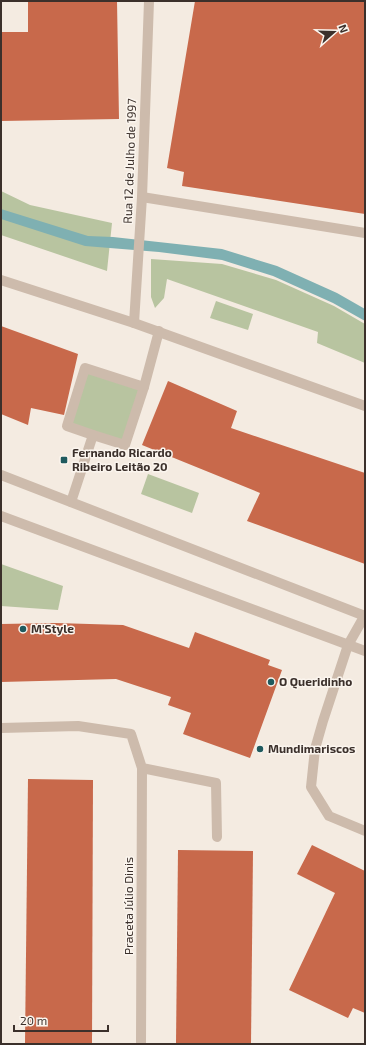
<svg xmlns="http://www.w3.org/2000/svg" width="366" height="1045" viewBox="0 0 366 1045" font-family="'Exo 2',sans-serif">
<rect width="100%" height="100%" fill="#f4ebe1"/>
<g fill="#b8c4a0">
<path d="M 1,191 L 30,205 L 112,223 L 107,271 L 1,235 Z"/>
<path d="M 151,259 L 222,264 L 276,280 L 334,306 L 365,324 L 365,363 L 317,343 L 318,332 L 167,279 L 164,298 L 155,308 L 151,297 Z"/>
<path d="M 216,301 L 253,314 L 248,330 L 210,318 Z"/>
<path d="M 85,368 L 144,387 L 125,445 L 67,426 Z"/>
<path d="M 148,474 L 199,493 L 192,513 L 141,494 Z"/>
<path d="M 1,564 L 63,586 L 58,610 L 1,606 Z"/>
</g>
<path fill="#7fb0b2" d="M 1,209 L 88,236 L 113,237 L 222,249 L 277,266 L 337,293 L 365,309 L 365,321 L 333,303 L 273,276 L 222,260 L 159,252 L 85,246 L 1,219 Z"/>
<g fill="#c8694b">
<path d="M 28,1 L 117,1 L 119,119 L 1,121 L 1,32 L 28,32 Z"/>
<path d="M 195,1 L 365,1 L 365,214 L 182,186 L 184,172 L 167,168 Z"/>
<path d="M 1,326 L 78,354 L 64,415 L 31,408 L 28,425 L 1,414 Z"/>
<path d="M 168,381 L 237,411 L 231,428 L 365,473 L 365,564 L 247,521 L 260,493 L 142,445 Z"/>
<path d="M 56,623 L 123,625 L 189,648 L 195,632 L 270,660 L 268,665 L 282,670 L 250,758 L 183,734 L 191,713 L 168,705 L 171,697 L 116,679 L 1,682 L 1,624 Z"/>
<path d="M 28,779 L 93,780 L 92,1044 L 25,1044 Z"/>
<path d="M 312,845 L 365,871 L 365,1013 L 353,1008 L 348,1018 L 289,990 L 335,893 L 297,874 Z"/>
<path d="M 178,850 L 253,851 L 251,1044 L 176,1044 Z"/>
</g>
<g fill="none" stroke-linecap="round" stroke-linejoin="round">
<path stroke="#cdbbac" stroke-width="10" d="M 142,197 L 365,233"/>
<g stroke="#cdbbac" stroke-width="10">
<path d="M 93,435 L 125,445 L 144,387"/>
<path d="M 71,502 L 93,435 L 67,426 L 85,368 L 144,387 L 159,331"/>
</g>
<g stroke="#cdbbac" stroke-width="10">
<path d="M 1,280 L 134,323 L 365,406"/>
<path d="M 134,323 L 142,197 L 149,1"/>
<path d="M 365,615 L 348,645 L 323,721 L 315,749 L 311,787 L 329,816 L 365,831"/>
<path d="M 1,728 L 78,726 L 131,734 L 142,768 L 216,783 L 217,837"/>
<path d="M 141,1044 L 142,768"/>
</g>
<g stroke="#cdbbac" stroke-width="10">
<path d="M 1,475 L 365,616"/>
<path d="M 1,516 L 365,651"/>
</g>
</g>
<g fill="#1f5a5e" stroke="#fbf5ee" stroke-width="1.5">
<rect x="60" y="456" width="8" height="8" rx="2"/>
<circle cx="23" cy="629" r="4"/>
<circle cx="271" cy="682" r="4"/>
<circle cx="260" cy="749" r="4"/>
</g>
<g text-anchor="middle" stroke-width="3" stroke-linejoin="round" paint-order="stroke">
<g font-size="12" fill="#3b302b" stroke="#fbf5ee">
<text transform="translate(130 161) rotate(-88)" y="4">Rua 12 de Julho de 1997</text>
<text transform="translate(129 906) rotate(-90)" y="4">Praceta Júlio Dinis</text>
</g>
<g font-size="12" font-weight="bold" fill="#3b302b" stroke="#fbf5ee" text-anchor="start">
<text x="72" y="457">Fernando Ricardo<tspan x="72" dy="14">Ribeiro Leitão 20</tspan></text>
<text x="31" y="633">M'Style</text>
<text x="279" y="686">O Queridinho</text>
<text x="268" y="753">Mundimariscos</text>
</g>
</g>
<rect width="366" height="1045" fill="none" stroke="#3b302b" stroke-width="4"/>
<g transform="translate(334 32) rotate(70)" stroke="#fbf5ee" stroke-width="3" paint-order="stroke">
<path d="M0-3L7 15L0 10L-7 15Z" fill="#3b302b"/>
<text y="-6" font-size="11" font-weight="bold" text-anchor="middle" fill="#3b302b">N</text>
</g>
<path d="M14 1025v6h94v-6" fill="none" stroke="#3b302b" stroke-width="2"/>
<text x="20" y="1025" font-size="12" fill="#3b302b" stroke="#fbf5ee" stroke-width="3" paint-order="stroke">20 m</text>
</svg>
